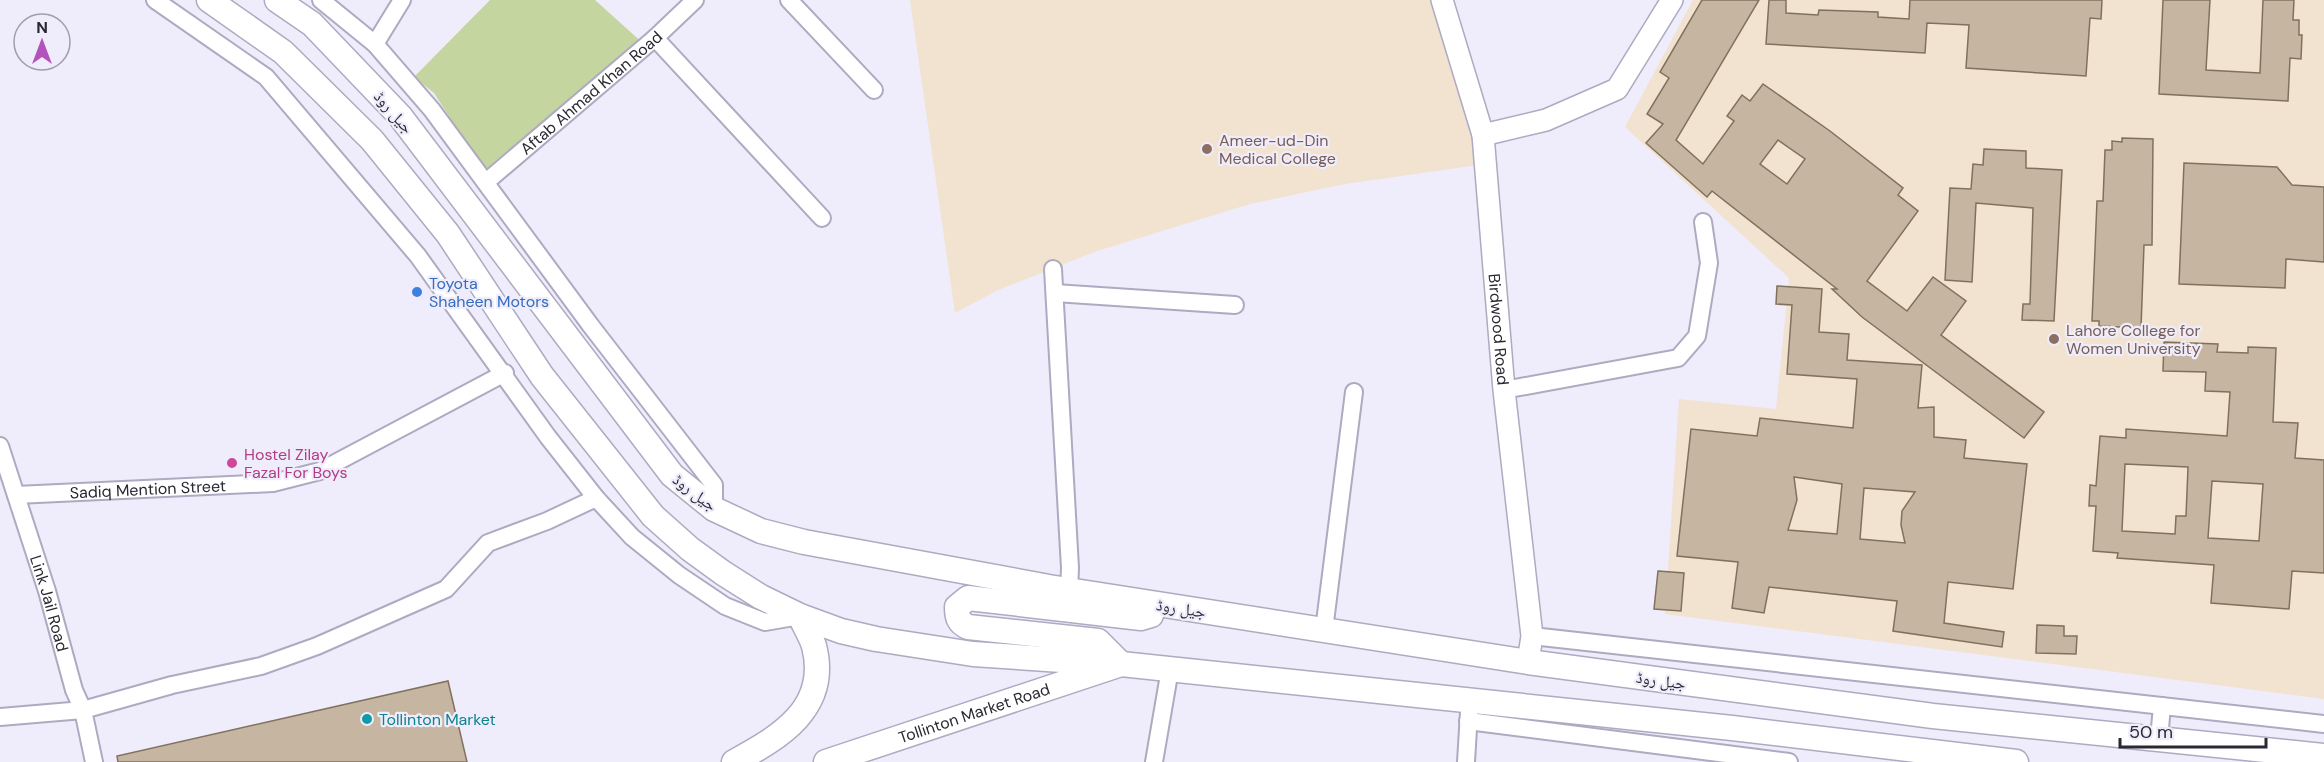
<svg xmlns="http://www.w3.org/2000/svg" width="2324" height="762" viewBox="0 0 2324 762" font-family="'DM Sans','Noto Naskh Arabic',sans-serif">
<rect width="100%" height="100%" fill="#efecfb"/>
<g fill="#f2e2d0">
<path d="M 910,0 L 1444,0 L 1485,164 L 1345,184 L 1250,204 L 1097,251 L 998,290 L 955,313 Z"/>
<path d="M 1693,0 L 2324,0 L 2324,699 L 1665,614 L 1679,399 L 1776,409 L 1789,278 L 1625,127 Z"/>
</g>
<path fill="#c4d59f" d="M 490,0 L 595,0 L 646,46 L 488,177 L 434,93 L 414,77 Z"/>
<g fill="#c5b5a1" stroke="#80715e" stroke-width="1.5" fill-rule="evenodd">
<path d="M 1702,0 L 1759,0 L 1676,140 L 1703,164 L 1734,121 L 1727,116 L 1742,95 L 1750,101 L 1763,84 L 1830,131 L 1903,188 L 1898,195 L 1918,211 L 1867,281 L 1907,311 L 1933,277 L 1966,301 L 1941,335 L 2044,412 L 2024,438 L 1862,317 L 1832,289 L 1837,289 L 1712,191 L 1707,197 L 1646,143 L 1663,124 L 1647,114 L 1669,78 L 1660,72 ZM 1778,140 L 1805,159 L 1787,184 L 1760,164 Z"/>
<path d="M 1769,0 L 1786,0 L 1786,13 L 1818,15 L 1819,10 L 1878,12 L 1878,17 L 1909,19 L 1910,0 L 2102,0 L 2101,19 L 2090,18 L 2086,76 L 1966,68 L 1969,25 L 1927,23 L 1925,53 L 1766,44 Z"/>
<path d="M 2163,0 L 2210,0 L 2206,70 L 2260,73 L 2263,0 L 2294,0 L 2293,20 L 2299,20 L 2299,35 L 2302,35 L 2301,59 L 2290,58 L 2288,101 L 2159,94 Z"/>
<path d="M 2122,138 L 2153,139 L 2152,245 L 2144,245 L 2141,328 L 2099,326 L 2099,321 L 2092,321 L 2097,201 L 2103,201 L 2105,150 L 2112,150 L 2112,141 L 2122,142 Z"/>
<path d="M 1984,149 L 2026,151 L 2026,168 L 2062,170 L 2054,321 L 2022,320 L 2023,304 L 2030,304 L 2033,208 L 1976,203 L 1972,282 L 1945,280 L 1950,188 L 1971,189 L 1973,164 L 1983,165 Z"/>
<path d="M 2184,163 L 2277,167 L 2292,185 L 2324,187 L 2324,262 L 2286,259 L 2285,288 L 2179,284 Z"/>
<path d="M 1777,286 L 1822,289 L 1819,332 L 1849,334 L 1847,360 L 1922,365 L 1918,408 L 1934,407 L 1934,437 L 1966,440 L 1964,458 L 2027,464 L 2013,589 L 1948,582 L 1944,623 L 2004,632 L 2002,647 L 1893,631 L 1897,601 L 1769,587 L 1764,613 L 1732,608 L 1738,562 L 1677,556 L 1691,429 L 1757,436 L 1760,418 L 1853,428 L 1857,379 L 1787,374 L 1792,305 L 1776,304 ZM 1794,477 L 1842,484 L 1837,534 L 1788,530 L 1797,500 ZM 1864,488 L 1915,492 L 1902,511 L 1901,525 L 1905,543 L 1860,539 Z"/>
<path d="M 2164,342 L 2218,344 L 2217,352 L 2248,353 L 2248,347 L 2276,348 L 2273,422 L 2298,423 L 2295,458 L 2324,460 L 2324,573 L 2292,571 L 2289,609 L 2211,603 L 2214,565 L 2117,558 L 2118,553 L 2093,551 L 2096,506 L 2089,506 L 2090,485 L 2096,486 L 2100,436 L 2126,438 L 2126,429 L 2227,436 L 2230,392 L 2205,391 L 2206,372 L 2163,371 ZM 2125,464 L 2188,467 L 2186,516 L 2176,516 L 2175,534 L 2122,531 ZM 2212,481 L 2263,484 L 2259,541 L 2208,538 Z"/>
<path d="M 1658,571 L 1684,573 L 1681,611 L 1654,609 Z"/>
<path d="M 2037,625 L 2064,626 L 2064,636 L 2077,636 L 2076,654 L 2036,653 Z"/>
<path d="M 448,681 L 467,762 L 118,762 L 117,756 Z"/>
</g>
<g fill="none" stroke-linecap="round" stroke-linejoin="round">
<g stroke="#adaac1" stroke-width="20">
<g id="minor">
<path d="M 155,0 L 266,77 L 418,256 L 548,437 L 596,498 L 632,537 L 679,575 L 725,606 L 765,622 L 800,616"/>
<path d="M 321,0 L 375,44 L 432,110 L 591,326 L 714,485 L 714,509"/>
<path d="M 789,0 L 874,90"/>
<path d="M 655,38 L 822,218"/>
<path d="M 375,44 L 402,0"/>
<path id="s1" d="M 486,182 L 655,38 L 695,0"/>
<path d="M 1053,269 L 1070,568 L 1069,591"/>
<path d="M 1055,293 L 1235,305"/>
<path d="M 1504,390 L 1678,358 L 1697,336 L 1709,263 L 1703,222"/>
<path id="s2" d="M 0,446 L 47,591 L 74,690 L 83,710 L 94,762"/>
<path id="s3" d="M 16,495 L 273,483 L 320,471 L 505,373"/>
<path d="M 1324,630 L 1354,392"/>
<path d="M 1532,636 L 2324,724"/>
<path d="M 0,717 L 83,710 L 172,685 L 261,666 L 317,646 L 446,589 L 488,543 L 547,521 L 596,498"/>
<path d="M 1468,721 L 1789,762"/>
<path d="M 2159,739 L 2162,706"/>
<path d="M 1154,762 L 1170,669"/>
<path d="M 1466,762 L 1469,712"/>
</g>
</g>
<g stroke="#adaac1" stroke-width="24">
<g id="tertiary">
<path id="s4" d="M 1442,0 L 1483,135 L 1504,390 L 1532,636 L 1528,662"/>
<path d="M 1483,135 L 1546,120 L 1617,89 L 1672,0"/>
</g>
</g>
<g stroke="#adaac1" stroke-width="27">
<g id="secondary">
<path d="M 209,0 L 283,52 L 372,140 L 448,234 L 542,376 L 653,516 L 690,549 L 723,573 L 761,597 L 800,616 L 841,631 L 876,639 L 973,654 L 1121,664 L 1732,728 L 2016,762"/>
<path d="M 277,0 L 312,24 L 400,116 L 672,475 L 714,509 L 761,531 L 804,542 L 1049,587 L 1528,662 L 1933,716 L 2324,756"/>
<path d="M 734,762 C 780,737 830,708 814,646 C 811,636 804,625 800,616"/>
<path id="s5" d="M 826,762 L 1121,664 L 1098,641 L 968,627 C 959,623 957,618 957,607 L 968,598 L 1141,618 L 1151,615"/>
</g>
</g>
<use href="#minor" stroke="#fff" stroke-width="16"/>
<use href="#tertiary" stroke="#fff" stroke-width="21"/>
<use href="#secondary" stroke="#fff" stroke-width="24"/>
</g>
<g fill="#8d6e63" stroke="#efecfb" stroke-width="2">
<circle cx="1207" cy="149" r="6"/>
<circle cx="2054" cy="339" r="6"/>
</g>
<circle fill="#3f7fe0" stroke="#efecfb" stroke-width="2" cx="417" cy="292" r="6"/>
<circle fill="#d1479c" stroke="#efecfb" stroke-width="2" cx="232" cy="463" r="6"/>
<circle fill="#0f9aa8" stroke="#efecfb" stroke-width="2" cx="367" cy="719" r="6"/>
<g text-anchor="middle" stroke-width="4.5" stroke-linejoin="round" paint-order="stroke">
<g font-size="16" fill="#2a2831" stroke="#efecfb">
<text dy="6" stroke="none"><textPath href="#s1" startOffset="138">Aftab Ahmad Khan Road</textPath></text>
<text transform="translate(394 112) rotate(49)" y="6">جیل روڈ</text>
<text dy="6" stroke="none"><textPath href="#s4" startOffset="336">Birdwood Road</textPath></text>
<text dy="6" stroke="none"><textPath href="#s3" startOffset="132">Sadiq Mention Street</textPath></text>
<text transform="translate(695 492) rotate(37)" y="6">جیل روڈ</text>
<text dy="6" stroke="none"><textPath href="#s2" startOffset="165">Link Jail Road</textPath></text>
<text transform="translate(1181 608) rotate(9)" y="6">جیل روڈ</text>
<text transform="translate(1661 680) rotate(8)" y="6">جیل روڈ</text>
<text dy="6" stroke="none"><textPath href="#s5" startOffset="156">Tollinton Market Road</textPath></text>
</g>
<g font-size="16" fill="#785e54" stroke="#efecfb" text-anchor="start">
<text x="1219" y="146">Ameer-ud-Din<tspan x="1219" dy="18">Medical College</tspan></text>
<text x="2066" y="336">Lahore College for<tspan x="2066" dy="18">Women University</tspan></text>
</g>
<g font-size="16" fill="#366cbe" stroke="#efecfb" text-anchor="start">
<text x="429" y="289">Toyota<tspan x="429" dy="18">Shaheen Motors</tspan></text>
</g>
<g font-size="16" fill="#b23c85" stroke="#efecfb" text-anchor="start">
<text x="244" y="460">Hostel Zilay<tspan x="244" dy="18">Fazal For Boys</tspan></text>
</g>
<g font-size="16" fill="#0d838f" stroke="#efecfb" text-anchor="start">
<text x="379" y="725">Tollinton Market</text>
</g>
</g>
<g transform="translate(42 42)"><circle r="28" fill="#efecfb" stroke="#a09eaa" stroke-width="1.5"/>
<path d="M0-4.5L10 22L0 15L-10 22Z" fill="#b253bc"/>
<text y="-9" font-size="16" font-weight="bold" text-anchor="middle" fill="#2a2831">N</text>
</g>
<path d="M2120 738v9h146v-9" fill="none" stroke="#2a2831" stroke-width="3"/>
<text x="2129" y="738" font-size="18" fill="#2a2831" stroke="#efecfb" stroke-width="4.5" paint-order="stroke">50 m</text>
</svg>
